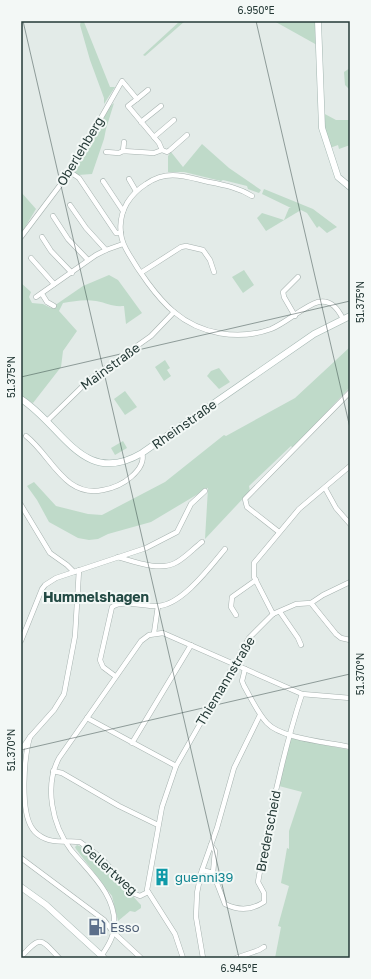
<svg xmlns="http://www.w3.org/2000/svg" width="371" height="979" viewBox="0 0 371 979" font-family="'Golos Text',sans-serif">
<rect width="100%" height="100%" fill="#e3ebe8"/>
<g fill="#bfdac9">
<path d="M 81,21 L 84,22 L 110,87 L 115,87 L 104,104 L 104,98 L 90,60 L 80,25 Z"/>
<path d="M 180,21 L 185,21 L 145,56 L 143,55 Z"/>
<path d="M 274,21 L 317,21 L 317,45 Z"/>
<path d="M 350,68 L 350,90 L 345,85 L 344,72 Z"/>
<path d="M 114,103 L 106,129 L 104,139 L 92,174 L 78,175 L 73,171 L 107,109 Z"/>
<path d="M 323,113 L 336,120 L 350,120 L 350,145 L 339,149 L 338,145 L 330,148 L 323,127 Z"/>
<path d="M 202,144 L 229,168 L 261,190 L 259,193 L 248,189 L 247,186 L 223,180 L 221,181 L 184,172 L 168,172 L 168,156 L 171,152 L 183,167 Z"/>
<path d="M 264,189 L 313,209 L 337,227 L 327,233 L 319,226 L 317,228 L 307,213 L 301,210 L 266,231 L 257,218 L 262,213 L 284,220 L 289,208 L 291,208 L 262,194 Z"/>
<path d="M 21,192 L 36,209 L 21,234 Z"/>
<path d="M 244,270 L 254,285 L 243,293 L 232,277 Z"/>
<path d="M 109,275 L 118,280 L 142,313 L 126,324 L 124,306 C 111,307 108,303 96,301 C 85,299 74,301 63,303 L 59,311 L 77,331 L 63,351 L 61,367 L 33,403 L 21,396 L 21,283 L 31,292 L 29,297 L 32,303 L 43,304 L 51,308 L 83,286 Z"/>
<path d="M 350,347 L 350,387 L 293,448 L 291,446 L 249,486 L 250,491 L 205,539 L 208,488 L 151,522 L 108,534 L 98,539 L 89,540 L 78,538 L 49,522 L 37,500 L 27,486 L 34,482 L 56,506 L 88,514 L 102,515 L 165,482 L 224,435 L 226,436 L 295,398 Z"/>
<path d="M 165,360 L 170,368 L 167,370 L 171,376 L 164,381 L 155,367 Z"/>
<path d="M 219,368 L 230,382 L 219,389 L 207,376 L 211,371 Z"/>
<path d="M 125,391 L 137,407 L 125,415 L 114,399 Z"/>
<path d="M 123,441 L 127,448 L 115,455 L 111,448 Z"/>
<path d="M 290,738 L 350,750 L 350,958 L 275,958 L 281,927 L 278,926 L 289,886 L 281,883 L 287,848 L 289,849 L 289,831 L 302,792 L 279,786 Z"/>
<path d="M 77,845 C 92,849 129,892 141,905 L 141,908 L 135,912 L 130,911 L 118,921 L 112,896 L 76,849 L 75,847 Z"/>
</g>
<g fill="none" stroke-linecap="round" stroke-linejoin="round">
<g stroke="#a6b2af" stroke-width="5.5">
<g id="street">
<path d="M 137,99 L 148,90"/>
<path d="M 141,122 L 161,106"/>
<path d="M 154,137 L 174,120"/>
<path d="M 162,150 L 167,152 L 170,150 L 187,135"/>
<path d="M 123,151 L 124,142"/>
<path d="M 70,172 L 79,178 L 116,233 L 121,233"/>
<path d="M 129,179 L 136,191"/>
<path d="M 103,181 L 123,211"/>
<path d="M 252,196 C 239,188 225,185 209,182 C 186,177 168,169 146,184 C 138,189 132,195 127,203 C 119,217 118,235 126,249 C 137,269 157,298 174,312 C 200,334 238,341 271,329 C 286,323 304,306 318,302 C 331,299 338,309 343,319"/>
<path d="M 70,205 L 86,228 L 106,250"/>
<path d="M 53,216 L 68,239 L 88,260"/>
<path d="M 21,237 L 70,172 L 122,81 L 137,99 L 128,106 L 159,143 L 162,150 L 154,153 L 123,151 L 119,153 L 106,152"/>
<path d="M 42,237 L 51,251 L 72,273"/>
<path d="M 31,258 L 54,284"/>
<path d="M 142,272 L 181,247 L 186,246 L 203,250 L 210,260 L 214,272"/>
<path d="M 42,294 L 47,302 L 54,306"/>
<path d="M 36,297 L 96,255 L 106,250 L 123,244"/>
<path d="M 295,316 L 284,297 L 283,292 L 298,277"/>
<path d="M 48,420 L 89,380 L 151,336 L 174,312"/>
<path d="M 26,436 C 51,455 64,498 103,490 C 114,488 123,484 131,477 C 138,471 145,463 142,453"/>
<path d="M 325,488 L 336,508 L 350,524"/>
<path d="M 21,505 L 50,553 L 67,565 L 74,572"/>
<path d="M 279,532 L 247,507 L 245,499 L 350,392"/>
<path d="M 118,557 C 135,562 161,572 177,562 C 186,557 194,548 202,542"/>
<path d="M 311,603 L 323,595 L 350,582"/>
<path d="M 280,612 L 298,638 L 301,645"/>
<path d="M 273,614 L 254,577 L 254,563 L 299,509 L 350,466"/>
<path d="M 273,614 L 296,604 L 311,603 L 336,634 L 341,638 L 350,640"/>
<path d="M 236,615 L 231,607 L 232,597 L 256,580"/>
<path d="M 154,633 L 158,606"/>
<path d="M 21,641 L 42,589 L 45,585 L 56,578 L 146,548 L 177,532 L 191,504 L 205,491"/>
<path d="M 245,669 L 242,681 L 244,686 C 251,698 257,712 267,723 C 282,739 328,742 350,747"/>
<path d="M 115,676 L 103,667 L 100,660 L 112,607 C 123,599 144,607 158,606 C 182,605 210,567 225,549"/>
<path d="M 87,718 L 176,766"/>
<path d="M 30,737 C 24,757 20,810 32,828 C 35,833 41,837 46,839 C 58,844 68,840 80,842 L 100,857 L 135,894 L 140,896 L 148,892"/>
<path d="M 132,743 L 191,645"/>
<path d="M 21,750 L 30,737 L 54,710 L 64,694 L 75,636 L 79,570"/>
<path d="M 53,771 L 62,773 L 119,806 L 158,825"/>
<path d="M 211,845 L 215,851 L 213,873 L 225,904 C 239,911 252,910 264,902 L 264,893 L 258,882 C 269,818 282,755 302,694"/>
<path d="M 21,858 L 104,920 L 113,932 L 141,958"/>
<path d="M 202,870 L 213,873"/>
<path d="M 21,957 C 41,935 40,938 59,958"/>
<path d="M 100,958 C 106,949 113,939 114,928 C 118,896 89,872 71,850 C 52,825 44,786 59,758 L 141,641 L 149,635 L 163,633 L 302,694 L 350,698"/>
<path d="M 183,958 L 175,934 L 147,890 L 162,807 L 176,766 L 249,638 L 273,614"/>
<path d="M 203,958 L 196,917 L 197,893 L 201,873 L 217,828 L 234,768 L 260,715"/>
<path d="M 236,958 L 259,950 L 264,947"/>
</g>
</g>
<g stroke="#a3b6b1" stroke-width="7">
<g id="secondary">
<path d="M 318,21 L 322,128 L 338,177 L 350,187"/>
<path d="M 21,399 C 63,426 83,488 142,453 L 314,334 L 350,316"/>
<path d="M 21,887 L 46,905 L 104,958"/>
</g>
</g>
<use href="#street" stroke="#fff" stroke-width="4.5"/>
<use href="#secondary" stroke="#fff" stroke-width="6"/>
</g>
<path fill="none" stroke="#253a37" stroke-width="1" stroke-opacity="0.45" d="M 23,21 L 239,958M 256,21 L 350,428M 21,377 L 350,301M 21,750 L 350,674"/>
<defs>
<g id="building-bare" transform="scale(1.38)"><path d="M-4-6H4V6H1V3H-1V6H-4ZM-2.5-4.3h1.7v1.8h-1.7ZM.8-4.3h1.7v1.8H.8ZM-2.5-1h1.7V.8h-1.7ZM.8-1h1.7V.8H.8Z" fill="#0f9aa8" stroke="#f3f8f6" stroke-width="2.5" paint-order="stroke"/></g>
<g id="fuel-bare" transform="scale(1.38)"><path d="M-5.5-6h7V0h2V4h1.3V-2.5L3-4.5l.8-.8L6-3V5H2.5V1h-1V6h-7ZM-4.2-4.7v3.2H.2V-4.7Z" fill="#5c6f8a" stroke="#f3f8f6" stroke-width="2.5" paint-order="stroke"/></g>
</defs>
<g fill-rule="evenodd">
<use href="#building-bare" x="162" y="877"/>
<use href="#fuel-bare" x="97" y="927"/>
</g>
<g text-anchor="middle" stroke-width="4" stroke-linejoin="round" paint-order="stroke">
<g font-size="13" fill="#253a37" stroke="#f3f8f6">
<text transform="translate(80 151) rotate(-59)" y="5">Oberlehberg</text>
<text transform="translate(110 366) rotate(-36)" y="5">Mainstraße</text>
<text transform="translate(184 424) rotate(-35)" y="5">Rheinstraße</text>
<text transform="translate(225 681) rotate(-59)" y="5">Thiemannstraße</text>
<text transform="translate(268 831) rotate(-79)" y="5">Brederscheid</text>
<text transform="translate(110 869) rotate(42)" y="5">Gellertweg</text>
</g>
<g font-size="13" fill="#0d838f" stroke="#f3f8f6" text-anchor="start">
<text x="175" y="882">guenni39</text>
</g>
<g font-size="13" fill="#4e5e75" stroke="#f3f8f6" text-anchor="start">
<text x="110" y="932">Esso</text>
</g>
<g font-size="14" font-weight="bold" fill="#234a44" stroke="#f3f8f6">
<text x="96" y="602">Hummelshagen</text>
</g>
</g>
<rect width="371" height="979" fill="none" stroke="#f3f8f6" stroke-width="44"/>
<rect x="22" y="22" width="327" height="935" fill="none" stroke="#253a37" stroke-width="1.5"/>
<g font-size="10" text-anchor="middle" fill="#253a37">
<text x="256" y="14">6.950°E</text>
<text transform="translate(360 302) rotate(-90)" y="4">51.375°N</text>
<text transform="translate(11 377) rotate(-90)" y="4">51.375°N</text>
<text transform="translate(360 674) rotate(-90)" y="4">51.370°N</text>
<text transform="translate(11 750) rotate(-90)" y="4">51.370°N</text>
<text x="239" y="972">6.945°E</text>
</g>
</svg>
